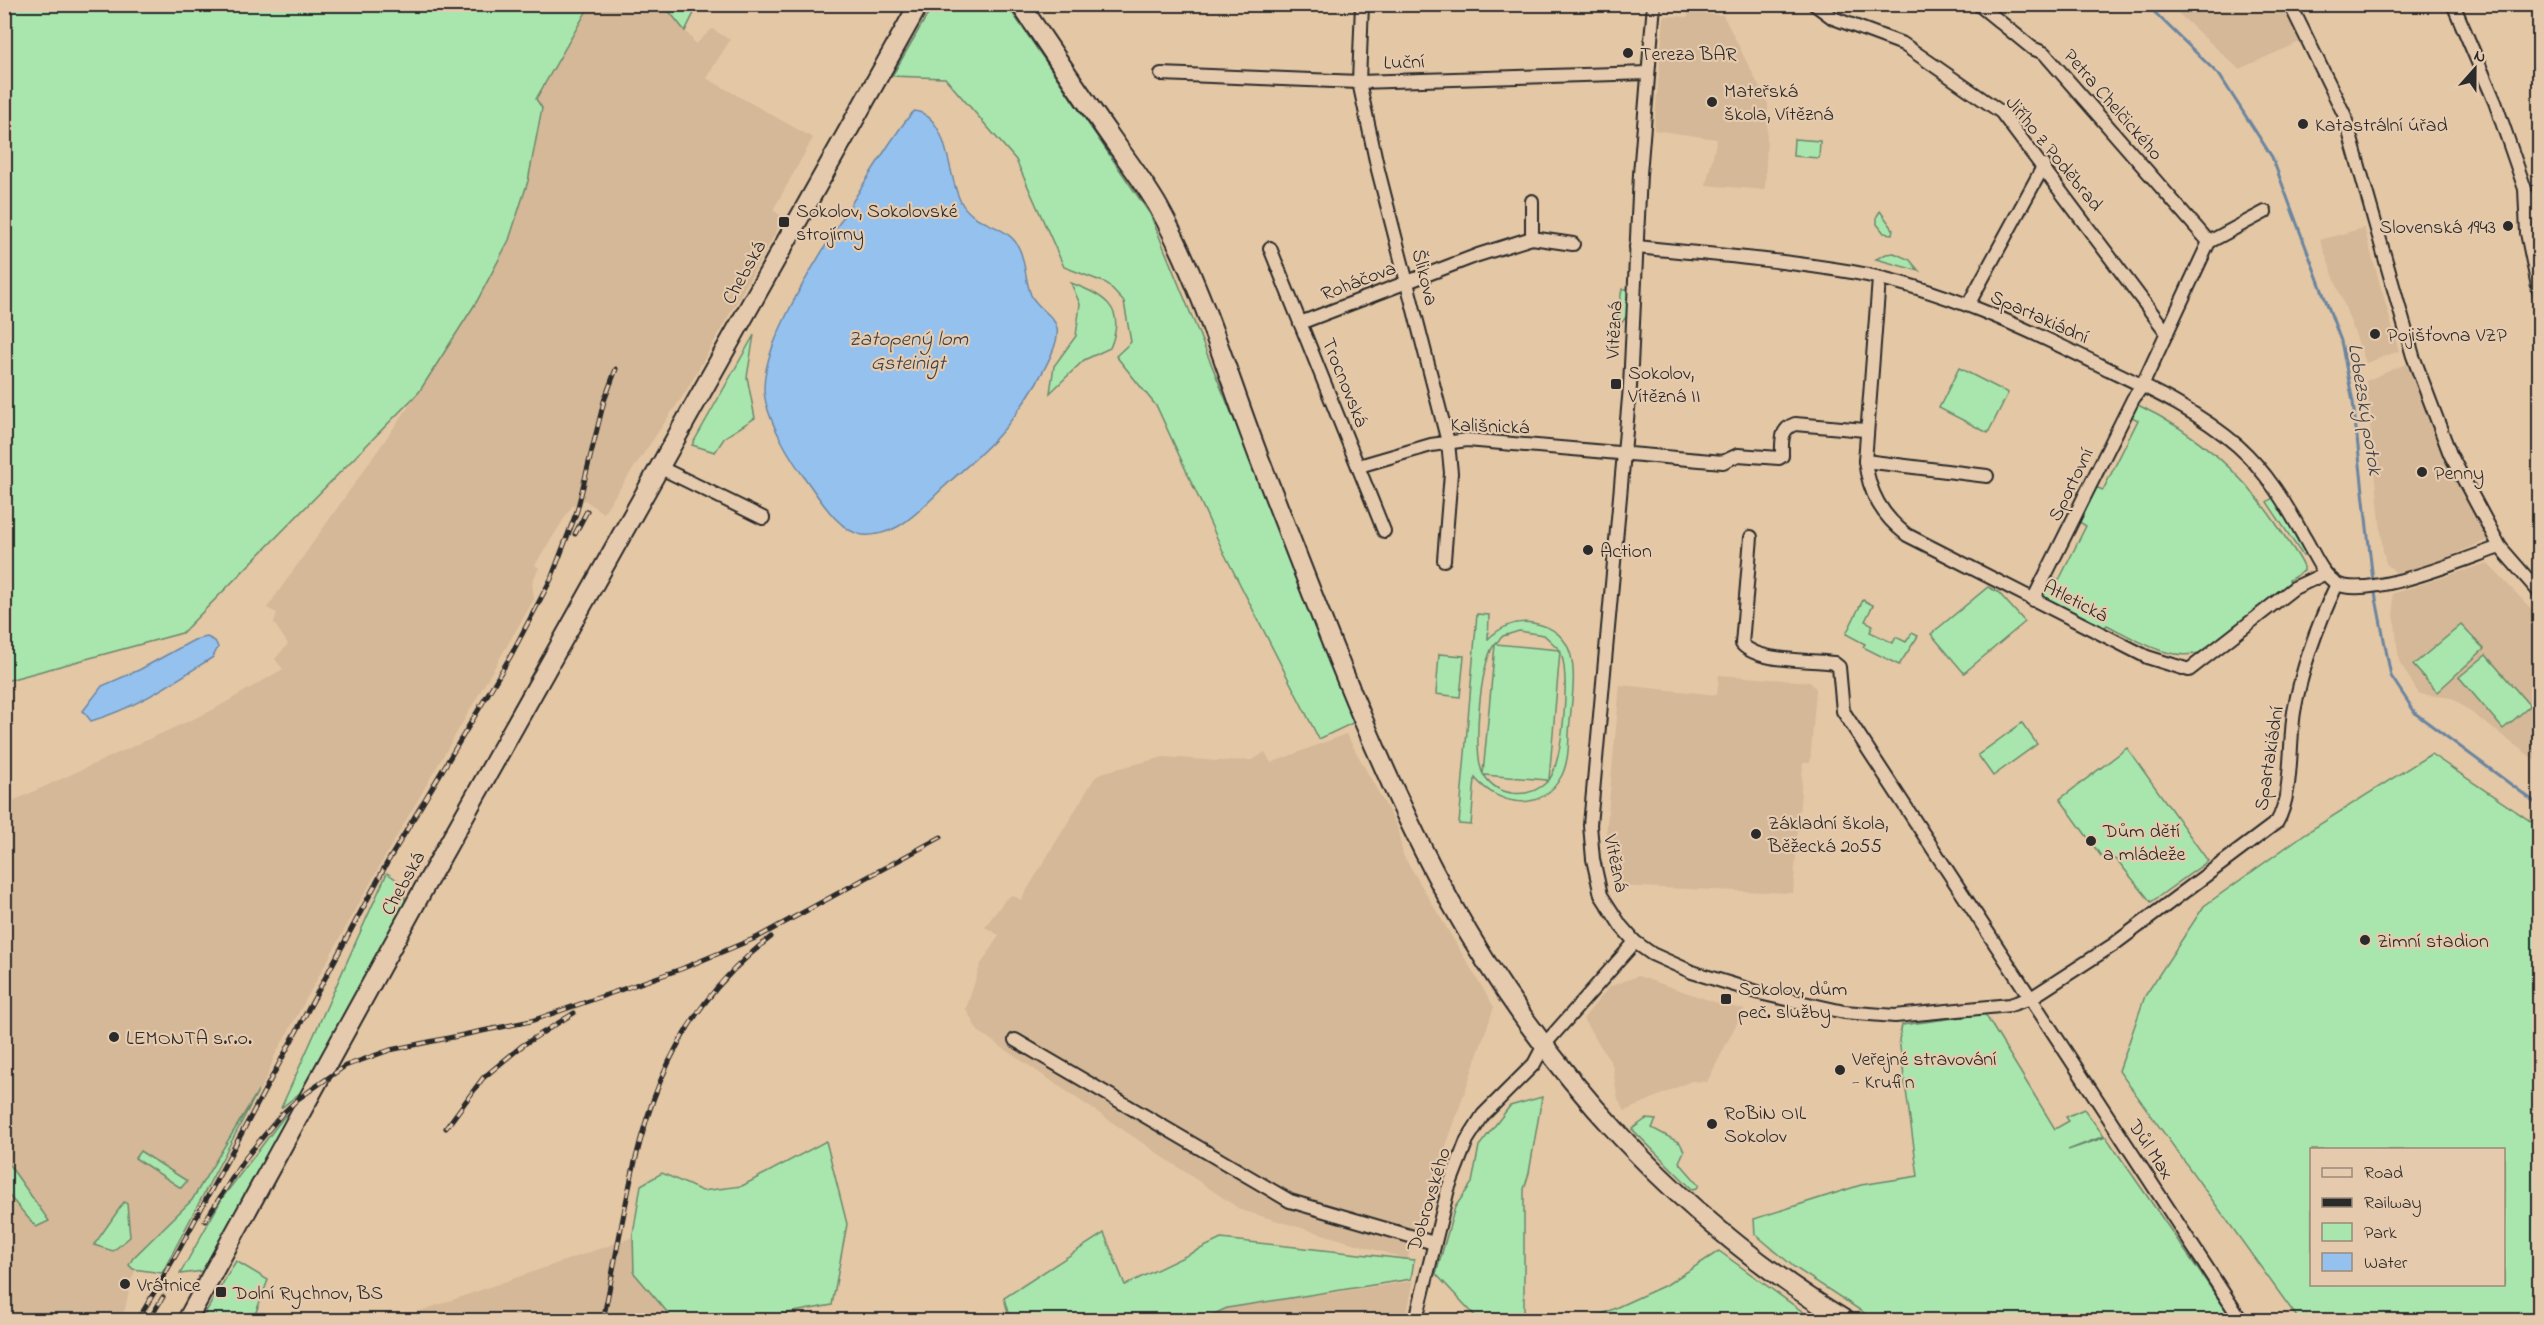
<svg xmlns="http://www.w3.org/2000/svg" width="2544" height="1325" viewBox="0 0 2544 1325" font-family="'Indie Flower',sans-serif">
<rect width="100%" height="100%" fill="#e4c7a5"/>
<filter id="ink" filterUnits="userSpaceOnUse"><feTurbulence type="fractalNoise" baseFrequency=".0167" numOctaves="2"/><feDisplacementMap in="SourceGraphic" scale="12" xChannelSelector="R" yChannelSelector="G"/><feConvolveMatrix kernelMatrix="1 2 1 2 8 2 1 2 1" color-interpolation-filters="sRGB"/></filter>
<g filter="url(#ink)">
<g fill="#d4b897">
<path d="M 590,5 L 664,5 L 696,44 L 712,29 L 730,40 L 706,78 L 813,138 L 773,210 L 784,218 L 686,391 L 603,513 L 585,500 L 572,506 L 535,565 L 539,568 L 532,582 L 534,599 L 383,860 L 274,1057 L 266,1079 L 192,1200 L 146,1244 L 131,1281 L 125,1309 L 118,1320 L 5,1320 L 4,805 L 211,711 L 283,669 L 275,659 L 288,644 L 274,623 L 277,613 L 267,608 L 419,392 L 477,301 L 509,240 L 528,181 L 542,108 L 536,99 Z"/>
<path d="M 2169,5 L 2280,5 L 2302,41 L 2239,69 Z"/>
<path d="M 1688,13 L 1723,15 L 1768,104 L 1765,190 L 1706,185 L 1717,139 L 1654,130 L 1664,16 L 1688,17 Z"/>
<path d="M 2364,228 L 2399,351 L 2366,363 L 2320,240 Z"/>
<path d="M 2408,363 L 2433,431 L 2487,540 L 2431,564 L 2396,573 L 2386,563 L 2383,551 L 2366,381 Z"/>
<path d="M 2487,563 L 2539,617 L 2539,763 L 2452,698 L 2419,694 L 2399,661 L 2392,594 Z"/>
<path d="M 1719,675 L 1810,682 L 1816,689 L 1810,763 L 1803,763 L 1793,893 L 1612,886 L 1614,836 L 1606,835 L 1620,685 L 1717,695 Z"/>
<path d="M 1346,734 L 1397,826 L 1403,855 L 1494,1007 L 1407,1259 L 1241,1210 L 978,1031 L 966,1009 L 980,966 L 999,935 L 985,927 L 1005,900 L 1012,895 L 1021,900 L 1094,779 L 1101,773 L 1164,757 L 1218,761 L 1253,760 L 1265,752 L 1271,763 Z"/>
<path d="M 1638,976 L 1723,1005 L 1744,1009 L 1707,1082 L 1691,1081 L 1625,1111 L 1618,1099 L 1612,1064 L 1583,1019 L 1609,987 Z"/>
<path d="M 642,1234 L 634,1273 L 674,1320 L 409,1320 L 406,1316 Z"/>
<path d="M 1414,1281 L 1405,1320 L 1182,1320 L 1243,1301 L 1319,1295 Z"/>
</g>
<g fill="#a9e6ad" stroke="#6a886c" stroke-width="1.5" fill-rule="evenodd">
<path d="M 5,4 L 590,5 L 536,99 L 542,108 L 528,181 L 509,240 L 477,301 L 419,392 L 182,633 L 5,681 Z"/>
<path d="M 664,5 L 698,5 L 685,31 Z"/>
<path d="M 933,5 L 1007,5 L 1150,214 L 1357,721 L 1319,739 L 1223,551 L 1157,407 L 1116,356 L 1131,342 L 1124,302 L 1106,283 L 1064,267 L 1016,160 L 945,78 L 892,76 Z"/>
<path d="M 1794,139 L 1820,141 L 1819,158 L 1793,156 Z"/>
<path d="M 1880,211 L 1893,229 L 1892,234 L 1884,233 L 1877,224 L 1877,216 Z"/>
<path d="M 1894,253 L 1910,260 L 1919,271 L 1876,259 L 1886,254 Z"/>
<path d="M 1071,283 C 1105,296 1127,308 1110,348 L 1084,360 L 1050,393 L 1054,366 L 1076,336 L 1080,304 Z"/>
<path d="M 1622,289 L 1629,289 C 1628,302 1632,320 1616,325 Z"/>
<path d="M 754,335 L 747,377 L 755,418 L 725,437 L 715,452 L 692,445 Z"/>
<path d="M 1959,368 L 2008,393 L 1988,433 L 1939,408 Z"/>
<path d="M 2136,404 C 2197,433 2242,472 2279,528 C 2287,541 2298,553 2304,567 L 2304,571 L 2289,580 L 2291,584 L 2205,651 C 2172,664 2137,640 2107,625 L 2104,628 L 2047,599 L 2043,594 L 2051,576 L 2059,580 L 2086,526 L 2078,521 L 2095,487 L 2103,490 L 2138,420 L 2130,416 Z"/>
<path d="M 2274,497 L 2308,556 L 2303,556 L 2267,502 Z"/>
<path d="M 1988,587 L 1998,592 L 2025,622 L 1964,673 L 1931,634 Z"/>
<path d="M 1863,600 L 1873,605 L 1865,621 L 1873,625 L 1870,632 L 1893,643 L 1896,637 L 1906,642 L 1912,633 L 1918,636 L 1899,665 L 1863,647 L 1865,644 L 1846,634 Z"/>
<path d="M 1477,614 L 1489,615 L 1488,639 C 1500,627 1516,620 1533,623 C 1585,632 1573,684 1570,721 C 1568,738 1570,759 1562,775 C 1542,814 1499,806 1475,778 L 1471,825 L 1459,824 ZM 1519,631 L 1544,635 L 1560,650 L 1495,644 L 1503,636 ZM 1494,645 L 1495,645 L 1483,774 C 1472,753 1480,663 1494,645 ZM 1560,651 C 1571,671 1563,762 1549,780 ZM 1484,775 L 1547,780 L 1548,781 C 1529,800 1498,797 1484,775 Z"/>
<path d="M 2461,625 L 2484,649 L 2437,692 L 2413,665 Z"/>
<path d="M 1439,654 L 1464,656 L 1460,697 L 1436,694 Z"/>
<path d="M 2486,655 L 2530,706 L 2503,729 L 2459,677 Z"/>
<path d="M 2022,723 L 2037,744 L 1993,776 L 1978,755 Z"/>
<path d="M 2127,748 L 2208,861 L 2151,902 L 2117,860 L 2101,856 L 2060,799 Z"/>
<path d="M 2431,754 L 2539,827 L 2539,1320 L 2299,1320 L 2119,1071 L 2145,996 L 2204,906 L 2306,833 ZM 2312,1150 L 2504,1150 L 2504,1284 L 2312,1284 Z"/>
<path d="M 387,873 L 404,885 L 405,902 L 305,1089 L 281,1108 Z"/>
<path d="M 1985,1014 L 2055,1129 L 2069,1121 L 2066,1117 L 2084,1109 L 2104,1136 L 2068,1150 L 2106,1137 L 2233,1320 L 1875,1320 L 1794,1267 L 1755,1234 L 1754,1219 L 1861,1185 L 1918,1176 L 1899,1040 L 1902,1025 Z"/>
<path d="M 258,1091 L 162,1273 L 133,1269 L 129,1265 L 133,1258 L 192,1200 Z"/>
<path d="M 1542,1097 L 1529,1173 L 1524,1189 L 1524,1320 L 1479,1320 L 1436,1274 L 1455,1207 L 1472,1183 L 1479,1146 L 1510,1106 Z"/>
<path d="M 294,1109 L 208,1268 L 203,1271 L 180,1274 L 223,1197 L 283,1118 Z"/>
<path d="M 1646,1119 L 1656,1120 L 1652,1128 L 1680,1143 L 1684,1151 L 1679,1162 L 1699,1185 L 1697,1188 L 1692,1189 L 1632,1129 Z"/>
<path d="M 826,1141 L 847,1224 L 832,1305 L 772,1316 L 764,1320 L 674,1320 L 634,1273 L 633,1235 L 641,1185 L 662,1173 L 702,1191 L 742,1186 Z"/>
<path d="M 140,1151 L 187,1181 L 181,1188 L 135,1158 Z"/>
<path d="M 5,1159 L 49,1221 L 36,1227 L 5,1191 Z"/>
<path d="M 124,1202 L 127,1204 L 130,1237 L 113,1251 L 94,1245 Z"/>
<path d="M 1104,1233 L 1125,1285 L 1221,1239 L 1414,1260 L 1411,1279 L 1227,1308 L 1201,1320 L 1010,1320 L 1004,1298 Z"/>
<path d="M 1719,1251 L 1814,1320 L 1589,1320 L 1668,1284 Z"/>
<path d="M 236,1261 L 268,1280 L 253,1320 L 201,1320 Z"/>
</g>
<g fill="#95c1ee" stroke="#6b85a0" stroke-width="1.5">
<path d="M 915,111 C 950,117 947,177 961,202 C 973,224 998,223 1013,239 C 1026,253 1024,278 1031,295 C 1037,308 1054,315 1057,328 C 1062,351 1015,418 999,435 C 982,454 962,470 944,487 C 930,500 916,516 899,526 C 889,532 875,536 863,535 C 841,533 821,501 809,484 C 792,461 764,417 764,388 C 764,361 779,330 791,306 C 802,283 902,117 915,111 Z"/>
<path d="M 207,637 L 215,641 L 218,647 L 213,657 C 174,682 136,708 91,721 L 83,711 L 102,686 L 139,670 L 194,640 Z"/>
</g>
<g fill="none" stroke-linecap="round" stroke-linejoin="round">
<g stroke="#6b85a0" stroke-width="3">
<path d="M 2146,4 L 2220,76 L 2272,157 L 2341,341 L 2353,402 L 2373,581"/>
<path d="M 2374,588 L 2391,676 L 2416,714 L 2540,806"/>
</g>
<g stroke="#2b2b2b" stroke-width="16">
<g id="street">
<path d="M 1362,4 L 1359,82 L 1378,170 L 1448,442 L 1451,473 L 1444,560"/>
<path d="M 1654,4 L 1640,174 L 1630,387 L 1590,825 L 1593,859 L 1601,895 L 1621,926 L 1635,942 L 1652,954 L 1692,972 L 1764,994 L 1844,1012 L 1895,1016 L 2010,1005 L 2031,998 L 2113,945 L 2277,822 C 2293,795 2289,743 2294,712 C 2302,666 2317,626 2337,584 C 2371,599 2464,559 2500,547"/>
<path d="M 1814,4 L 1833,18 L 1903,44 L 2001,112 L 2167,333"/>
<path d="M 1978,4 L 2032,48 L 2044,53 L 2209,242"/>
<path d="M 2290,4 L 2344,114 L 2413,356 L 2450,454 L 2500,547 L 2540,593"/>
<path d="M 2453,4 L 2495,102 L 2525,189 L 2527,233 L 2540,296"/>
<path d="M 1161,74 L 1359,82 L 1648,73"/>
<path d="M 2528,196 L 2540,223"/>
<path d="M 1532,238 L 1532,201"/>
<path d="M 1636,247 C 1708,254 1781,260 1852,272 C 1942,288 2025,328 2106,368 C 2152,390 2199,412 2238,446 C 2266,471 2286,504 2304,537 C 2315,555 2320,572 2337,584"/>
<path d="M 1270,248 L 1384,531"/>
<path d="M 1879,279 L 1865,461 C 1869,493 1882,516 1907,535 L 2147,657 L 2189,670 L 2294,588 L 2324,574"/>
<path d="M 1968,305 L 2044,165"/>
<path d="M 1300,323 L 1478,255 L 1532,238 L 1573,244"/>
<path d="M 1865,461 L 1987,476"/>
<path d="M 1359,466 L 1431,445 L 1467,440 L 1723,462 L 1738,455 L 1779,458 L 1782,456 C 1782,442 1780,429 1795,424 L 1865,430"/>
<path d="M 661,468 L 763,518"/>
<path d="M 1751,537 L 1742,644 C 1759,663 1809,659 1834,663 L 1839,667 L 1843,711 L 2241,1320"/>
<path d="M 2033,600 L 2133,399 L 2142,386 L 2209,242 L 2265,212"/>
<path d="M 1015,1040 L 1290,1201 L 1434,1243"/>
<path d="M 1416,1320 L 1448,1189 L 1467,1140 L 1483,1115 L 1534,1064 L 1544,1045 L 1635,942"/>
</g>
</g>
<g stroke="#2b2b2b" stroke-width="22">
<g id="secondary">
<path d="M 1020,4 C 1050,48 1079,92 1110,136 C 1126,159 1145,183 1159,208 C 1205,291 1230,385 1265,473 C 1322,618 1376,767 1451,903 C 1545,1071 1680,1220 1845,1320"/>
<path d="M 187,1320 L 425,886 L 919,4"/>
</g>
</g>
<use href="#street" stroke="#e6caad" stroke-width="12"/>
<use href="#secondary" stroke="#e6caad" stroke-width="18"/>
<g stroke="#2b2b2b" stroke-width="5">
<g id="rail">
<path d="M 575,534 L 587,511"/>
<path d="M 446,1128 L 483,1078 L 523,1045 L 574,1013"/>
<path d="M 205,1221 L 243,1161 L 281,1115 L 298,1099 L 345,1066 L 390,1050 L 531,1021 L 681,969 L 758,937 L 941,837"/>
<path d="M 138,1320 L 180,1248 L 387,863 L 510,657 L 551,579 L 577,511 L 604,401 L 616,369"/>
<path d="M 149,1320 L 163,1297"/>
<path d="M 603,1320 C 635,1171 639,1038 771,937"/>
</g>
</g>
<use href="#rail" stroke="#e6caad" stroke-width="3" stroke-dasharray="9" stroke-linecap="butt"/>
</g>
</g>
<g fill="#2b2b2b" stroke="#e6caad" stroke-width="2">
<circle cx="1628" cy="53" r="6"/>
<circle cx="1712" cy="102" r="6"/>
<circle cx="2303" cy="124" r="6"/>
<rect x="778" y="216" width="12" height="12" rx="3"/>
<circle cx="2508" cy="226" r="6"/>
<circle cx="2375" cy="334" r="6"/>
<rect x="1610" y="378" width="12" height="12" rx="3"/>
<circle cx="2422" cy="472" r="6"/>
<circle cx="1588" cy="550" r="6"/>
<circle cx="1756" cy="834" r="6"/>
<circle cx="2091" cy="841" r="6"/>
<circle cx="2365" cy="940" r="6"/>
<rect x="1720" y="993" width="12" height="12" rx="3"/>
<circle cx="114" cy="1037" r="6"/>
<circle cx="1840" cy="1070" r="6"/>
<circle cx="1712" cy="1124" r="6"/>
<circle cx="125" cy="1284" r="6"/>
<rect x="215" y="1286" width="12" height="12" rx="3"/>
</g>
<g text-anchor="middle" stroke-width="4.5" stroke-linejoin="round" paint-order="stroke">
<g font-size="20" fill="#2b2b2b" stroke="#e6caad" text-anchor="start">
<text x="1640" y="60">Tereza BAR</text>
<text x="1724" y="97">Mateřská<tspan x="1724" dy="23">škola, Vítězná</tspan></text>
<text x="2315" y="131">Katastrální úřad</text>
<text x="796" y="217">Sokolov, Sokolovské<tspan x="796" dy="23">strojírny</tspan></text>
<text x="2496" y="233" text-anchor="end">Slovenská 1943</text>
<text x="2387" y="341">Pojišťovna VZP</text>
<text x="1628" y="379">Sokolov,<tspan x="1628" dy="23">Vítězná II</tspan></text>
<text x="2434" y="479">Penny</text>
<text x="1600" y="557">Action</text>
<text x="1768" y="829">Základní škola,<tspan x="1768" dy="23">Běžecká 2055</tspan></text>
<text x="2103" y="837">Dům dětí<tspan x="2103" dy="23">a mládeže</tspan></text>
<text x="2377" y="947">Zimní stadion</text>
<text x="1738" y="995">Sokolov, dům<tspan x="1738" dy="23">peč. služby</tspan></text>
<text x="126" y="1044">LEMONTA s.r.o.</text>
<text x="1852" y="1065">Veřejné stravování<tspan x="1852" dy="23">- Krufin</tspan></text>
<text x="1724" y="1119">RoBiN OIL<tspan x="1724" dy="23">Sokolov</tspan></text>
<text x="137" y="1291">Vrátnice</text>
<text x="233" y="1299">Dolní Rychnov, BS</text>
</g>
<g font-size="20" fill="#2b2b2b" stroke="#e6caad">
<text transform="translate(1404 61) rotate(-2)" y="7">Luční</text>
<text transform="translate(2114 104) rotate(49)" y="7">Petra Chelčického</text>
<text transform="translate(2055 153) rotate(51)" y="7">Jiřího z Poděbrad</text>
<text transform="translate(743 272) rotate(-61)" y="7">Chebská</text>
<text transform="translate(1426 277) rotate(76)" y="7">Šlikova</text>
<text transform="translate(1358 280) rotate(-21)" y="7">Roháčova</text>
<text transform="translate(2040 316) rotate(24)" y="7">Spartakiádní</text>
<text transform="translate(1613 330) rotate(-87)" y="7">Vítězná</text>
<text transform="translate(1346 382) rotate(68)" y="7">Trocnovská</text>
<text transform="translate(1490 425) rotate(2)" y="7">Kališnická</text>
<text transform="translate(2070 484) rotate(-64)" y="7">Sportovní</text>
<text transform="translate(2076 600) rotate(27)" y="7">Atletická</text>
<text transform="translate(2268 758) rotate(-81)" y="7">Spartakiádní</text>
<text transform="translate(1617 863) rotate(78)" y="7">Vítězná</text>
<text transform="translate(402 883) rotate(-61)" y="7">Chebská</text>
<text transform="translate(2152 1149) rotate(57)" y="7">Důl Max</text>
<text transform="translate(1428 1199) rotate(-73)" y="7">Dobrovského</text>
</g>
<g font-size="21" font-style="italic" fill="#3b4248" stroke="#e6caad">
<text x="908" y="345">Zatopený lom<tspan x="908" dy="24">Gsteinigt</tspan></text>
<text transform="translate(2366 409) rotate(81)" y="7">Lobezský potok</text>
</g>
</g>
<rect width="2544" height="1325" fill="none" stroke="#e6caad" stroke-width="24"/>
<rect x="12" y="12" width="2520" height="1301" fill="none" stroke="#2b2b2b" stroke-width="2" filter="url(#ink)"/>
<rect x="2310" y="1148" width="195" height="138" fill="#e6caad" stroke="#9b8a79" stroke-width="1.5"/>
<rect x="2322" y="1168" width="30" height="9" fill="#e6caad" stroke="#9b8a79" stroke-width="1.5"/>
<text x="2364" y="1178" font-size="18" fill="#2b2b2b">Road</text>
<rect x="2322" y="1198" width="30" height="9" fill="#2b2b2b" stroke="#9b8a79" stroke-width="1.5"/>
<text x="2364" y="1208" font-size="18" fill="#2b2b2b">Railway</text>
<rect x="2322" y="1223" width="30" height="18" fill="#a9e6ad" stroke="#9b8a79" stroke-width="1.5"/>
<text x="2364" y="1238" font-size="18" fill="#2b2b2b">Park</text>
<rect x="2322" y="1253" width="30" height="18" fill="#95c1ee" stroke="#9b8a79" stroke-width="1.5"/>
<text x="2364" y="1268" font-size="18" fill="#2b2b2b">Water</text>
<g transform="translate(2475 69) rotate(21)" stroke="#e6caad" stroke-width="4.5" paint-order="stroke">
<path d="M0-4.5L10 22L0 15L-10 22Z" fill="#2b2b2b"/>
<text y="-9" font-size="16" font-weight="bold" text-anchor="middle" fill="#2b2b2b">N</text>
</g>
</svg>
